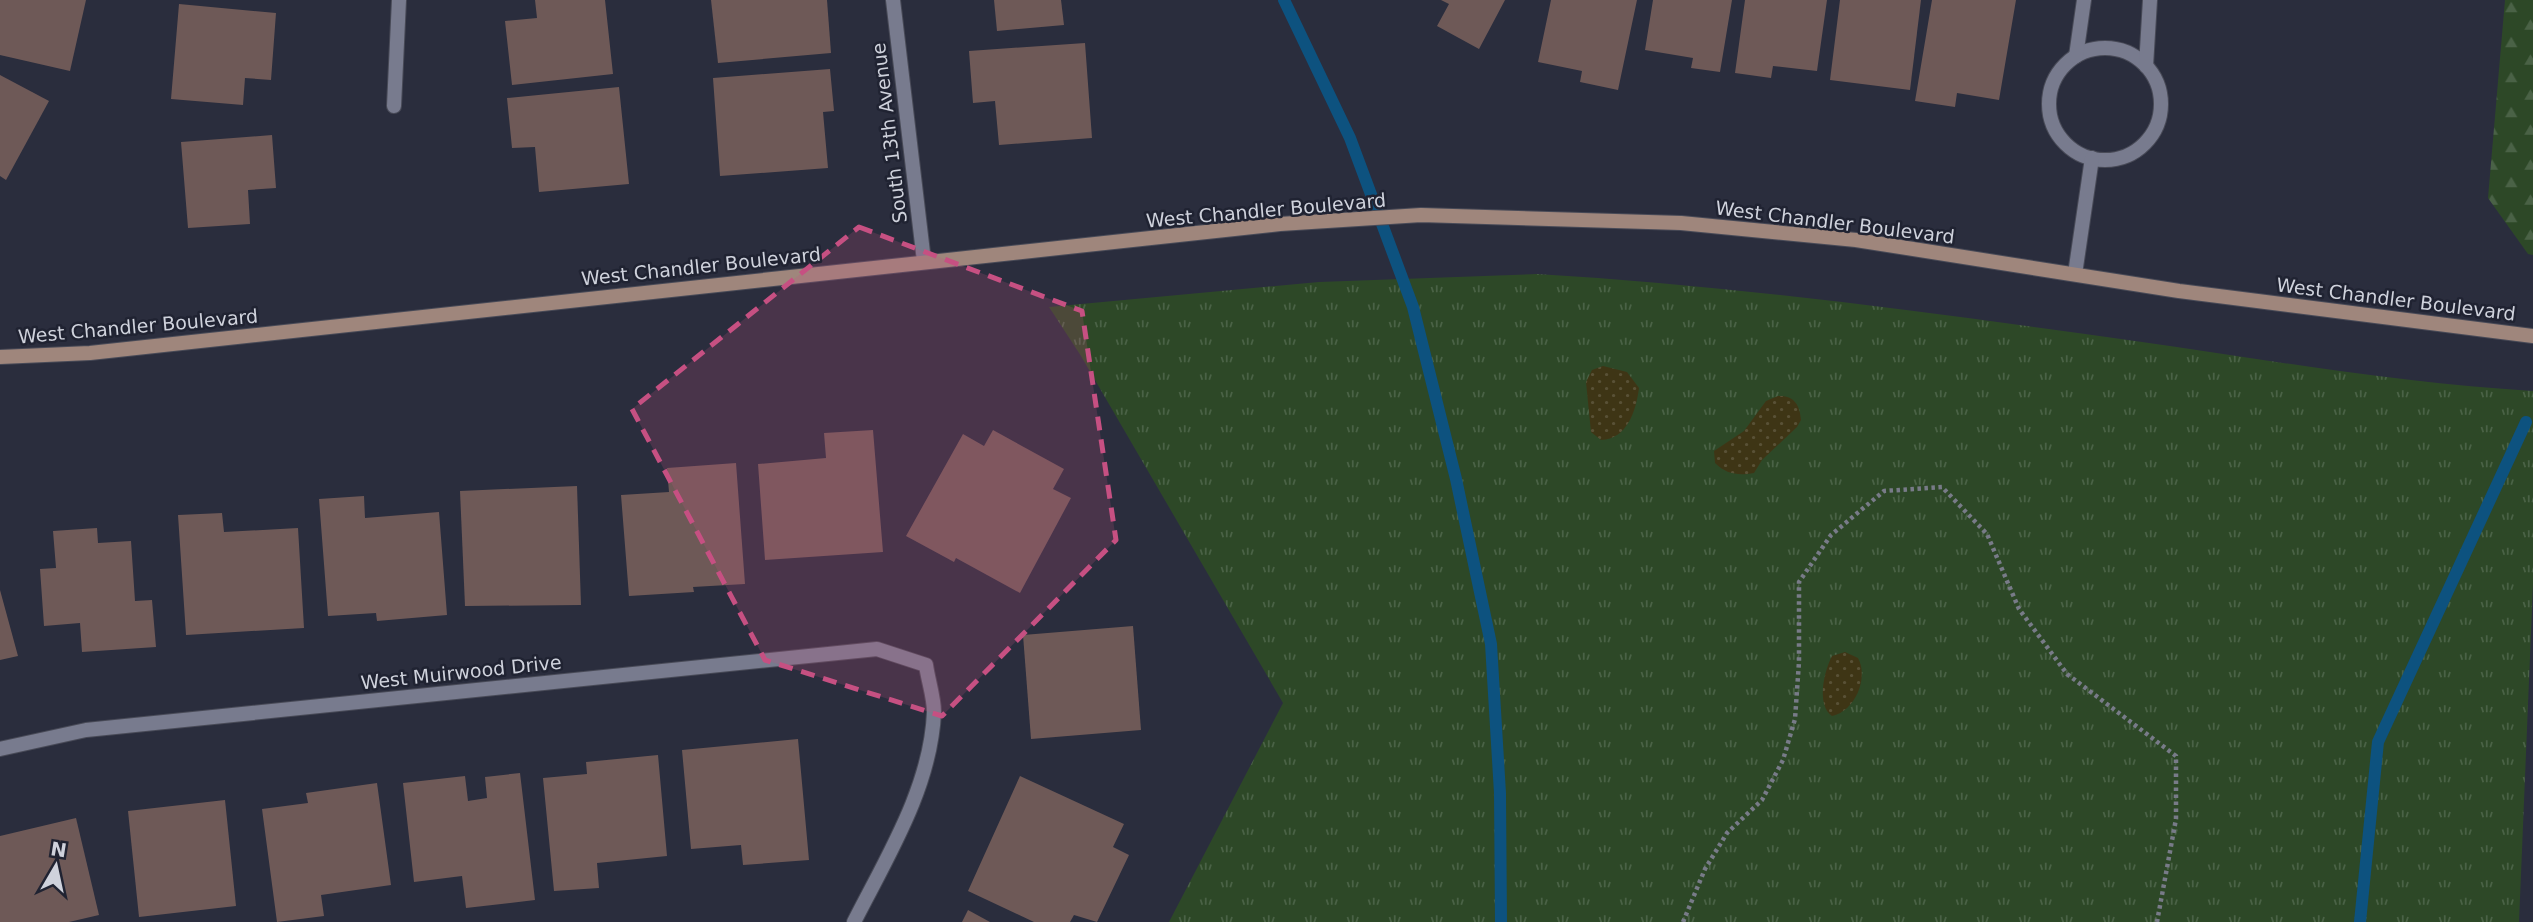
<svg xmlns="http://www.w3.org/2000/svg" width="2533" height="922" viewBox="0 0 2533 922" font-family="'DejaVu Sans',sans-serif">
<defs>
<pattern id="grass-tufts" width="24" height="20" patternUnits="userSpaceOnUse" patternTransform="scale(1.75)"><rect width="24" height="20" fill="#2d4827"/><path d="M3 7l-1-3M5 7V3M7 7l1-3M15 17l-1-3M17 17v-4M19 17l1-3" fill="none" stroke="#4a6246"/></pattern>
<pattern id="forest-firs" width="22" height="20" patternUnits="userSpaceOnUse" patternTransform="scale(1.75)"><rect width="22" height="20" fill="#2d4827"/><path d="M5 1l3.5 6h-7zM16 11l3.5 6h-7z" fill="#4a6246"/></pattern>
<pattern id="sand-dots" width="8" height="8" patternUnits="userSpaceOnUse" patternTransform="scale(1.75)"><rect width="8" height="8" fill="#3e3515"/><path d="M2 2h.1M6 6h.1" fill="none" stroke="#595136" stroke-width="1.8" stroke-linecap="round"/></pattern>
</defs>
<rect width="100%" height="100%" fill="#2a2d3d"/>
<path fill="url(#grass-tufts)" d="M 1537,274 C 1738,286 1936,313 2135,341 C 2268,360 2399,383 2533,391 L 2533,584 L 2519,922 L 1169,922 L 1283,703 L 1081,356 L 1049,307 L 1319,282 Z"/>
<path fill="url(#forest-firs)" d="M 2505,0 L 2533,0 L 2533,255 L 2528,254 L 2488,198 Z"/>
<g fill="url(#sand-dots)">
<path d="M 1603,366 L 1627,372 L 1639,388 C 1636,411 1627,439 1601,440 L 1591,432 L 1586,382 L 1592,370 Z"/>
<path d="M 1778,396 C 1794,395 1800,405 1801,420 L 1797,427 L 1762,460 L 1754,473 C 1738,476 1726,474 1715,463 L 1714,451 L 1744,431 L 1766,401 Z"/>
<path d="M 1845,652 L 1858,658 C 1869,678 1855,711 1832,716 C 1816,705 1824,671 1832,656 Z"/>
</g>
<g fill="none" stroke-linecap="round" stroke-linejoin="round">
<g stroke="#0d527f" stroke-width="12">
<path d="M 1284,0 L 1350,138 L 1413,307 L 1456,479 L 1491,644 L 1500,793 L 1501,922"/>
<path d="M 2360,922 L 2378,742 L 2526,422"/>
</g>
</g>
<g fill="#6e5957">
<path d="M 0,0 L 86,0 L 70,71 L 0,55 Z"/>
<path d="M 535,0 L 605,0 L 613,74 L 512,85 L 505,21 L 537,18 Z"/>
<path d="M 711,0 L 827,0 L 831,53 L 718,63 Z"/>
<path d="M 994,0 L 1061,0 L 1064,25 L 997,31 Z"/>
<path d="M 1441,0 L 1505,0 L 1479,49 L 1437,26 L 1449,4 Z"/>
<path d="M 1551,0 L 1637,0 L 1618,90 L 1580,82 L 1582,71 L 1538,62 Z"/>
<path d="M 1653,0 L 1732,0 L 1720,72 L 1691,68 L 1693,58 L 1645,50 Z"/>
<path d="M 1745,0 L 1827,0 L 1817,71 L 1773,66 L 1771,78 L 1735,73 Z"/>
<path d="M 1840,0 L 1921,0 L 1910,90 L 1830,80 Z"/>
<path d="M 1932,0 L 2016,0 L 1999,100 L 1957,93 L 1955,107 L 1915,101 Z"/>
<path d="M 179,4 L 276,13 L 271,80 L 245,78 L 243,105 L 171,99 Z"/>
<path d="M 1085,43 L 1092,138 L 999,145 L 995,101 L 973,103 L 969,51 Z"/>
<path d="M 830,69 L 834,111 L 823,112 L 828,168 L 720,176 L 713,78 Z"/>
<path d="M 0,75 L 49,101 L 6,180 L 0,176 Z"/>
<path d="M 619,87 L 629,184 L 539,192 L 535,147 L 512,148 L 507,98 Z"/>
<path d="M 272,135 L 276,188 L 248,190 L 250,224 L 188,228 L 181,142 Z"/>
<path d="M 873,430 L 883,552 L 765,560 L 758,464 L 826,458 L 824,433 Z"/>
<path d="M 993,430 L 1064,469 L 1053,489 L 1071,498 L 1020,593 L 956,558 L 954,562 L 906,536 L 963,434 L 984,446 Z"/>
<path d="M 736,463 L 745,584 L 693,587 L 694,592 L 629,596 L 621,495 L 669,492 L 667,468 Z"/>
<path d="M 577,486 L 581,605 L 465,606 L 460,491 Z"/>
<path d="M 364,496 L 365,518 L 439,512 L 447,615 L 377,621 L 376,613 L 328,616 L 319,499 Z"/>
<path d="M 222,513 L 224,532 L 298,528 L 304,628 L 186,635 L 178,515 Z"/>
<path d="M 97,528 L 98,543 L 131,541 L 135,601 L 152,600 L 156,647 L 82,652 L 80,623 L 44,626 L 40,569 L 56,568 L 53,531 Z"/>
<path d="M 0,590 L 18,656 L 0,660 Z"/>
<path d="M 1133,626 L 1141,730 L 1031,739 L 1023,635 Z"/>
<path d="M 798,739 L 809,860 L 743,865 L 741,845 L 691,849 L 682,750 Z"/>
<path d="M 658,755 L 667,856 L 597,863 L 599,888 L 554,891 L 543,778 L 587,774 L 586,762 Z"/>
<path d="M 520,773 L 535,900 L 466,908 L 462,876 L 414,882 L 403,783 L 465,776 L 468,801 L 487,798 L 485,777 Z"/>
<path d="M 1020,776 L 1124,824 L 1113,847 L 1129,855 L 1097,922 L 1074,915 L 1070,922 L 1034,922 L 968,891 Z"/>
<path d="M 377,783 L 391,885 L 321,895 L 324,916 L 277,922 L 262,809 L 308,803 L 306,793 Z"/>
<path d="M 225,800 L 236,906 L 139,917 L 128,811 Z"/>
<path d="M 76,818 L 99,915 L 69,922 L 0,922 L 0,836 Z"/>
<path d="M 968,910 L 990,922 L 962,922 Z"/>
</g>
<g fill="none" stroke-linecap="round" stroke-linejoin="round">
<g stroke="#484a57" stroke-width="16">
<g id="street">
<path d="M 893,0 L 924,261"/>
<circle cx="2105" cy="104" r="56"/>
<path d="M 2076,56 L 2084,0"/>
<path d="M 2146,66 L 2150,0"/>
<path d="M 394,106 L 399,0"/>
<path d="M 2075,274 L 2092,158"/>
<path d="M 0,749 L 86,730 L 877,649 L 926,665 C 928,680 934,697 934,712 C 931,787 887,857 854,922"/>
</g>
</g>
<g stroke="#484a57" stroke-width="16">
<path id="secondary" d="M 0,357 L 90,353 L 1280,224 L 1421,215 L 1681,223 L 1856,240 L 2179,291 L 2533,336"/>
</g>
<path stroke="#787b88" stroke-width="4.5" stroke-dasharray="3.5 3.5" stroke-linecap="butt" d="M 1683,922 L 1705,869 L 1727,833 L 1762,800 L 1783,760 L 1795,719 L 1799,662 L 1799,582 L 1831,535 L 1884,491 L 1942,487 L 1987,534 L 2019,609 L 2067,674 L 2176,756 L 2176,819 L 2157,922"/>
<use href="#street" stroke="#787b8e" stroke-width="14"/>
<use href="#secondary" stroke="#9f867c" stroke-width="14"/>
</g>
<path fill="#c65082" fill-opacity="0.2" stroke="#c65082" stroke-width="5" stroke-dasharray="14 9" stroke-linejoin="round" d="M 859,227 L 1082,311 L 1116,540 L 942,716 L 765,660 L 632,409 Z"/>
<g text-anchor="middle" stroke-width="5" stroke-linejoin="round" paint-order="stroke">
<g font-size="19" fill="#cfd2dc" stroke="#202332">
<text transform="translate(889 133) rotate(-97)" y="7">South 13th Avenue</text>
<text transform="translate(1266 210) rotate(-5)" y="7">West Chandler Boulevard</text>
<text transform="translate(1835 222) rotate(7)" y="7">West Chandler Boulevard</text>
<text transform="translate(701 266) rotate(-6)" y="7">West Chandler Boulevard</text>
<text transform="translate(2396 299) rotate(7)" y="7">West Chandler Boulevard</text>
<text transform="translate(138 326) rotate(-5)" y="7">West Chandler Boulevard</text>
<text transform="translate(461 672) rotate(-6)" y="7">West Muirwood Drive</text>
</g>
</g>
<g transform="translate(56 866) rotate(9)" stroke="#202332" stroke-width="5" paint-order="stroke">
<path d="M0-5L12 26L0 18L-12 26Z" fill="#cfd2dc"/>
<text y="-10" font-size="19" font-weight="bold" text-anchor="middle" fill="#cfd2dc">N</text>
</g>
</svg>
